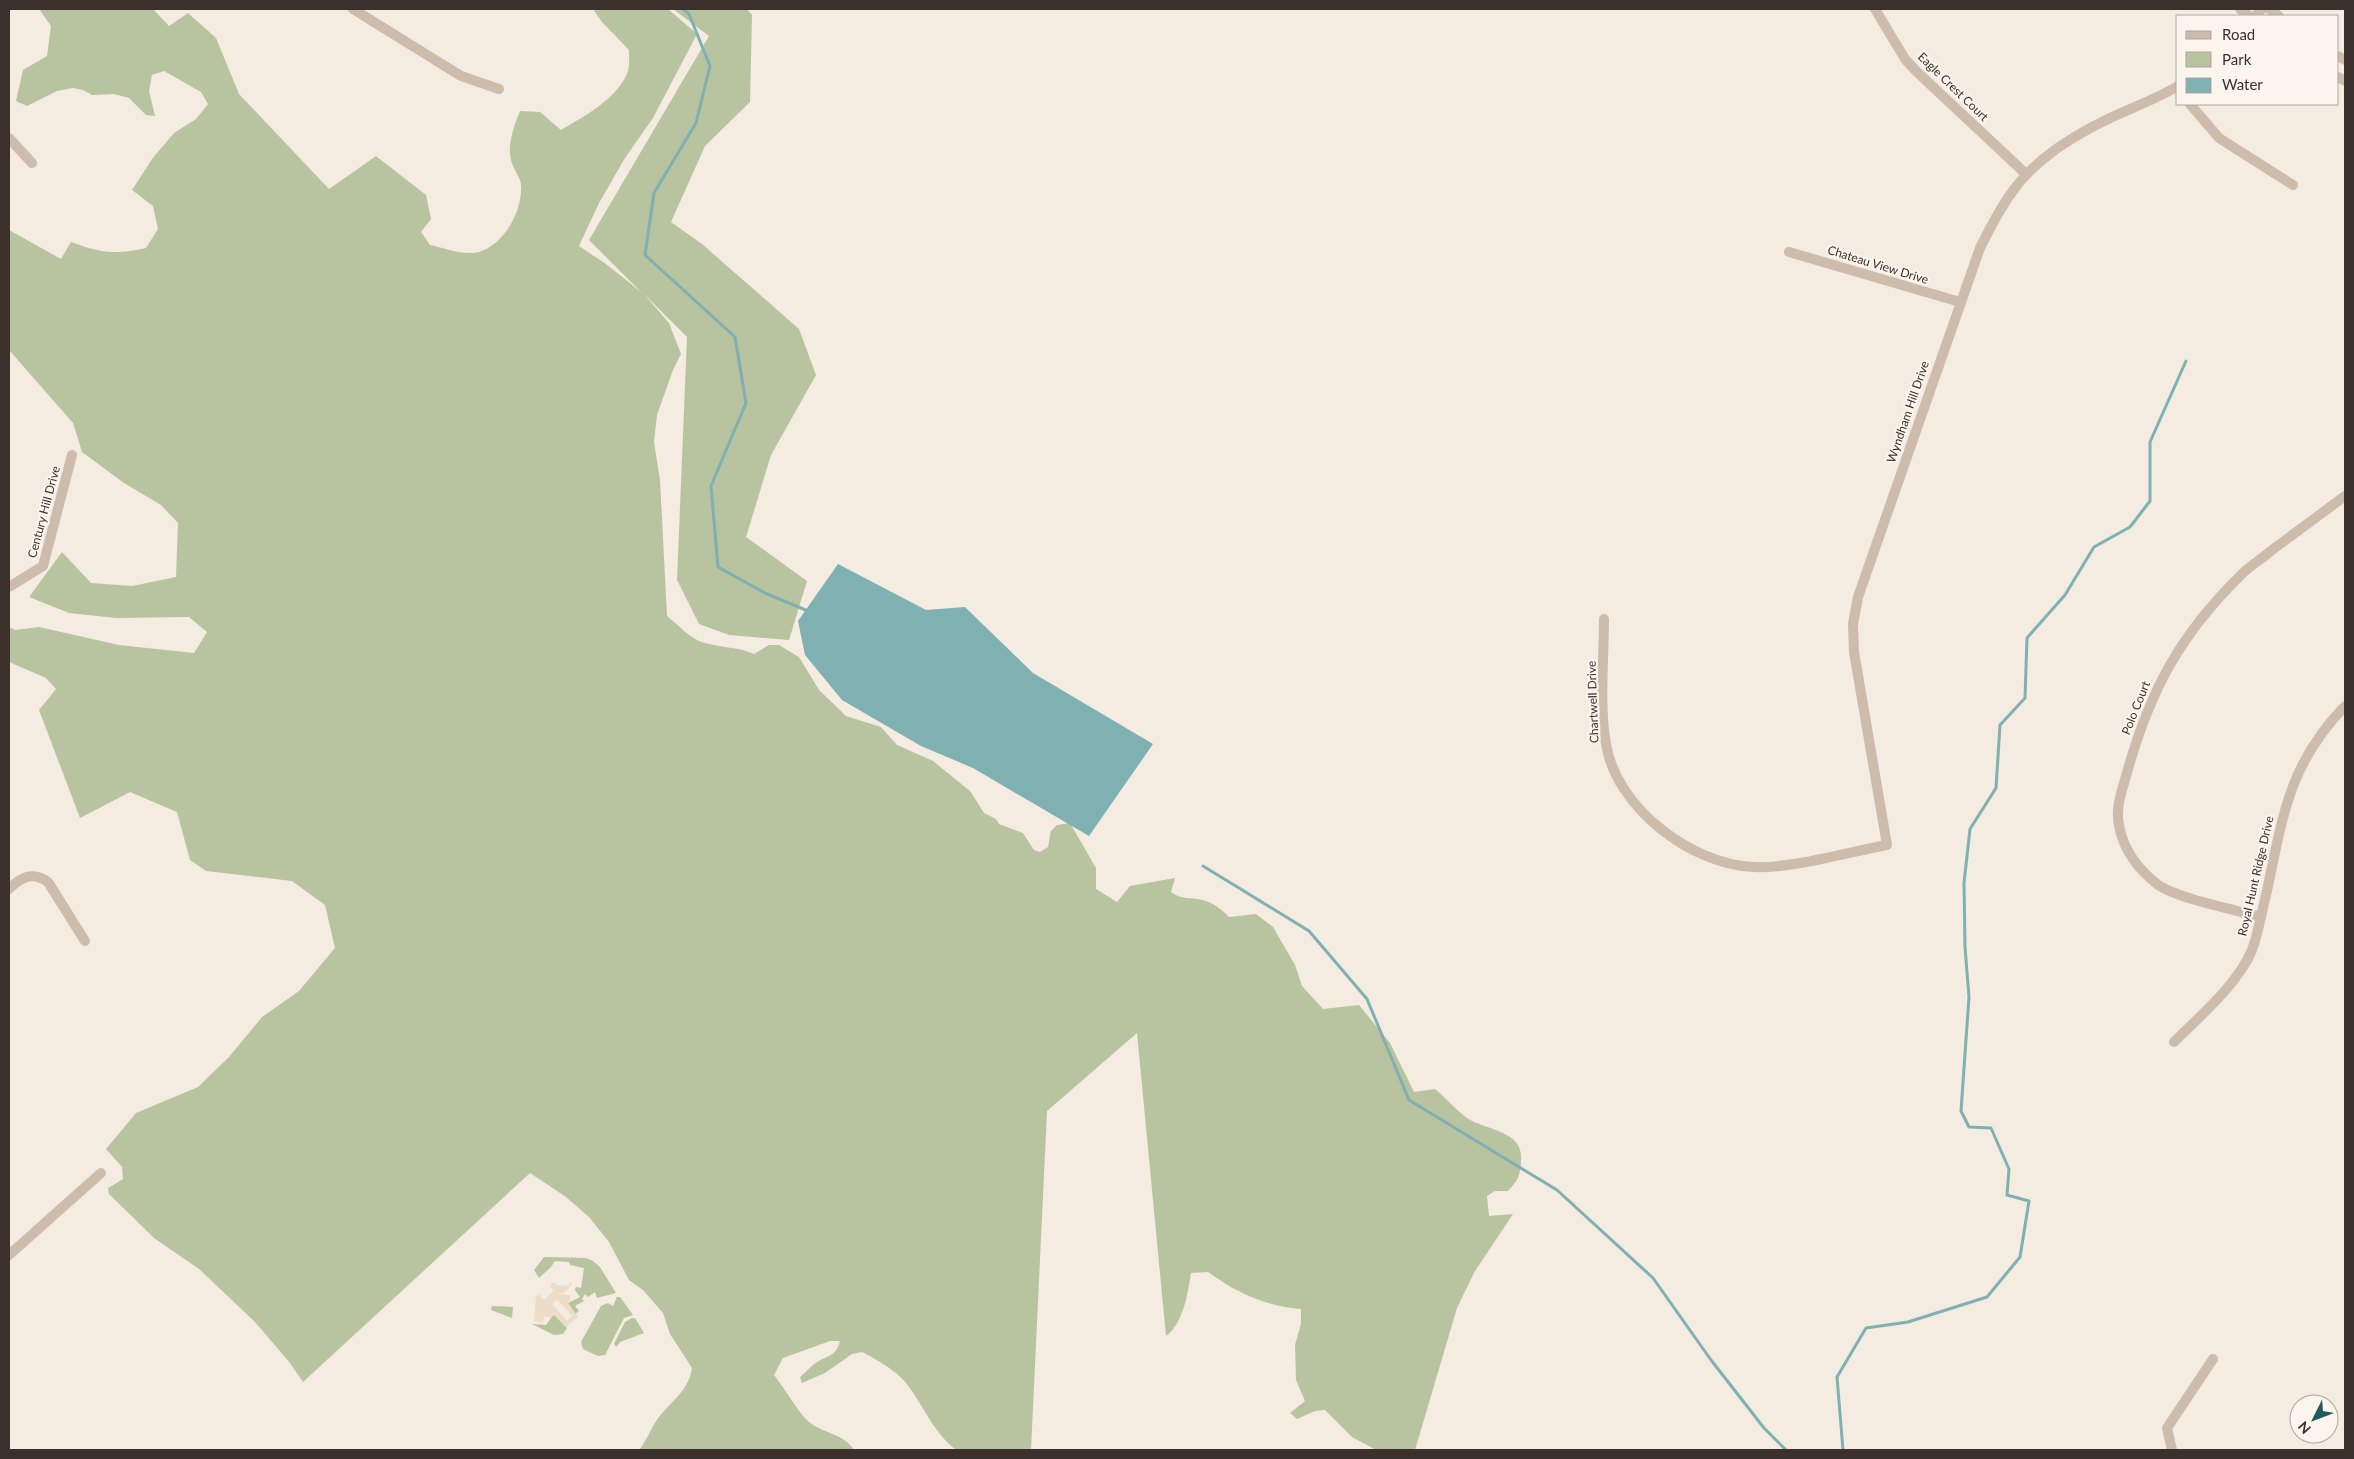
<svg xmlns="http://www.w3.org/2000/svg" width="2354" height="1459" viewBox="0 0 2354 1459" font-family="Lato,sans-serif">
<rect width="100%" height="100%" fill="#f4ebe1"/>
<g fill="#b8c4a0">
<path d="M 39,9 L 153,9 L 169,26 L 188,13 L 216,38 L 239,94 L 329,189 L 376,156 L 426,195 L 431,219 L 421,232 L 430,245 C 444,248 464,256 479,252 C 505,244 523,210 521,184 C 520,177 514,170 512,163 C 506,147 514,126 520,111 L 540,112 L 561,130 C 585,116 615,100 627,74 C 630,67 629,57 629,50 L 602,22 L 593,9 L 668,9 L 697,34 L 653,118 L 625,158 L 599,203 L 579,246 L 606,264 L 641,292 L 589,240 L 709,36 L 673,9 L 747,9 L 752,15 L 750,102 L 705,146 L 671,222 L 702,244 L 799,329 L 816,375 L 771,455 L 746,537 L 807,581 L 789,640 L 729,635 L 699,624 L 677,580 L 687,337 L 644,294 L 669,323 L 681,354 L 673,370 L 657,415 L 654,442 L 660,480 L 667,616 C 677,624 688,636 699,641 C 716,648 737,646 754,654 L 769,645 L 779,645 L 799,657 L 819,690 L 846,716 L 881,727 L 897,745 L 933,761 L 970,791 L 984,813 L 996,819 L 999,824 L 1023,833 L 1034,850 L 1040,852 L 1048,847 L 1051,831 L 1057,825 L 1070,823 L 1096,868 L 1096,889 L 1117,902 L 1130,886 L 1175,878 L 1171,892 C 1182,900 1189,897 1202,900 C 1213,902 1221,909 1229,917 L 1256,914 L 1273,927 L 1295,965 L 1302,986 L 1323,1009 L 1359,1005 L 1390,1043 L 1414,1092 L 1435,1089 C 1446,1098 1456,1110 1467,1118 C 1484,1130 1524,1130 1521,1160 C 1520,1176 1519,1179 1508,1191 L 1495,1191 L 1487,1196 L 1489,1216 L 1513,1214 L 1475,1271 L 1457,1308 L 1415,1450 L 1376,1450 L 1352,1437 L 1325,1410 L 1315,1411 L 1297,1419 L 1290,1413 L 1305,1401 L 1296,1380 L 1295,1345 L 1301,1324 L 1301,1309 C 1265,1306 1237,1293 1208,1272 L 1191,1273 C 1188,1293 1183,1324 1166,1336 L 1137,1033 L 1047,1111 L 1031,1450 L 956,1450 C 927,1427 920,1393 896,1373 C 886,1365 874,1358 862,1352 L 852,1354 L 825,1373 L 802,1383 L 800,1377 C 806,1372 811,1366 816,1363 C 827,1355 836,1357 840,1341 L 830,1341 L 783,1358 L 774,1375 C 782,1385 801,1416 809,1422 C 822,1433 845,1434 854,1450 L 639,1450 C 646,1442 649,1432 655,1423 C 668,1402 688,1394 692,1368 L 670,1334 L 663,1313 L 643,1290 L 629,1280 L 609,1242 L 589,1217 L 566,1197 L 530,1173 L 303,1382 L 290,1363 L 255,1322 L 199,1269 L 154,1238 L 109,1194 L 108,1188 L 123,1179 L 122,1167 L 106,1149 L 136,1113 L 198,1087 L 229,1057 L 262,1017 L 299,991 L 335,948 L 325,905 L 292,881 L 206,871 L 190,860 L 177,812 L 130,792 L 80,818 L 39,710 L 56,689 L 46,678 L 9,662 L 9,627 L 15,630 L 39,627 L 119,645 L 194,653 L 207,632 L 189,617 L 116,618 L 69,613 L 29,597 L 62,552 L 91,583 L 132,586 L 176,577 L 178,523 L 161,505 L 124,483 L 82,452 L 73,423 L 9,350 L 9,230 L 61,259 L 71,242 C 101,253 115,255 146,248 L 158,229 L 153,206 L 132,190 L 152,159 L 174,133 L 196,119 L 208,104 L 201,92 L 164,71 L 152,75 L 149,91 L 155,116 L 146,115 L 129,98 L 114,94 L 92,95 L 83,90 L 73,88 L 57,91 L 27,106 L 16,101 L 23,70 L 47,56 L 51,26 Z"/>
<path d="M 544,1257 L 586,1258 L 593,1261 L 600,1267 L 616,1293 L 597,1298 L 595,1292 L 588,1297 L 585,1294 L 582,1299 L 584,1301 L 575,1306 L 579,1311 L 575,1314 L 568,1303 L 580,1297 L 575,1290 L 576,1287 L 581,1288 L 584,1268 L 570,1265 L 569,1262 L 555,1261 L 551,1267 L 539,1278 L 534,1270 Z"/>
<path d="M 617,1297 L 620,1297 L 633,1315 L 624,1318 L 605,1355 L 598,1356 L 583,1349 L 581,1342 L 601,1306 L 608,1303 L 613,1306 Z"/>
<path d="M 492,1306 L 513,1307 L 512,1318 L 491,1310 Z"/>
<path d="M 554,1314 L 567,1328 L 563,1334 L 554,1335 L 532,1324 L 546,1325 Z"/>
<path d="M 632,1318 L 635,1318 L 644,1333 L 620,1342 L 616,1347 L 614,1344 L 625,1322 Z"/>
</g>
<path fill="#ecdcc8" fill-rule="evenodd" d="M 554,1282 L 557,1285 L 569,1286 L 569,1283 L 572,1284 L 564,1293 L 556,1294 L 571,1295 L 568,1303 L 578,1317 L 566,1327 L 554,1315 L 550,1318 L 544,1316 L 543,1322 L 534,1321 L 536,1297 L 539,1294 L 544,1300 L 546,1298 L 554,1291 L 550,1285 ZM 557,1299 L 572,1316 L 567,1321 L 552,1304 Z"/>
<path fill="#7fb0b2" d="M 838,564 L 926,610 L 965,607 L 1033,673 L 1153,744 L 1089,836 L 973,768 L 921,746 L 842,700 L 805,655 L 798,621 Z"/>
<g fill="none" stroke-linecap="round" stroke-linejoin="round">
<g stroke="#7fb0b2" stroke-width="3">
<path d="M 683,9 L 689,14 L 710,66 L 696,123 L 654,193 L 645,255 L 735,337 L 746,403 L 711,486 L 718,567 L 765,593 L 808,611"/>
<path d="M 1203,866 L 1309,931 L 1367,999 L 1409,1100 L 1557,1190 L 1653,1278 L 1711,1360 L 1764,1428 L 1786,1450"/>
<path d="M 1843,1450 L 1837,1377 L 1866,1328 L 1908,1322 L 1987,1297 L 2020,1257 L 2029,1201 L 2007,1195 L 2009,1169 L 1991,1128 L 1969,1127 L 1961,1111 L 1969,997 L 1965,947 L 1964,883 L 1970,829 L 1996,788 L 2000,725 L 2025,698 L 2027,638 L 2065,595 L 2094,547 L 2130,527 L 2150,501 L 2150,442 L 2186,361"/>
</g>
<g stroke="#cdbbac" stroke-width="10">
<path d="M 353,9 L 461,76 L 499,89"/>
<path d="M 1875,9 L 1905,59 L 1916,71 L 2026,174"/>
<path d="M 2240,9 L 2249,16"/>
<path d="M 2269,9 L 2279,16"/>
<path d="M 2255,16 L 2262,9"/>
<path d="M 2338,56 L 2345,60"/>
<path d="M 2338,77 L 2345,81"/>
<path d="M 2190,104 L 2219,138 L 2293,185"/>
<path d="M 9,138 L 32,163"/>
<path d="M 1789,252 L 1960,302"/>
<path d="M 9,587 L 43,566 L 72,455"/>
<path d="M 1604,619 C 1604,660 1599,704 1606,744 C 1616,807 1690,864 1753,867 C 1791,869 1848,852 1887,845 L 1854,652 L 1853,624 L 1858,597 L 1980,248 C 1992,224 2008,193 2027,174 C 2047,153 2076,135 2102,122 C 2127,109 2153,101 2178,86"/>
<path d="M 9,889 C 21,877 33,871 48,882 L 85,941"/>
<path d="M 2261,917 C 2236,910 2175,898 2157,884 C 2138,869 2123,849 2119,825 C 2115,806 2123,788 2128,769 C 2151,689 2180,635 2240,576 C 2249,566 2262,559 2272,550 C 2296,532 2321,514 2345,496"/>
<path d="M 2174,1042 C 2200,1016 2238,984 2252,950 C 2259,931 2262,910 2267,891 C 2283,815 2289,764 2345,706"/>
<path d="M 9,1255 L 101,1173"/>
<path d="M 2172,1450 L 2167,1428 L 2213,1359"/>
</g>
</g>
<g text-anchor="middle" stroke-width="4.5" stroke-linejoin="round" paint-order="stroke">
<g font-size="12" fill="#3b302b" stroke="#fbf5ee">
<text transform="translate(1953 87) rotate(44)" y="4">Eagle Crest Court</text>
<text transform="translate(1878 265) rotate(17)" y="4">Chateau View Drive</text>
<text transform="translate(1908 412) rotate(-71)" y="4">Wyndham Hill Drive</text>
<text transform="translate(44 512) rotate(-75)" y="4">Century Hill Drive</text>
<text transform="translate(1593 702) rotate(-92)" y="4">Chartwell Drive</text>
<text transform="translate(2136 708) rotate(-68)" y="4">Polo Court</text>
<text transform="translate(2256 876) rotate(-77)" y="4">Royal Hunt Ridge Drive</text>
</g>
</g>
<rect width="2354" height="1459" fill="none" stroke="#3b302b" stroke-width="20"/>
<rect x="2176" y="15" width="162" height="90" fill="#fbf5ee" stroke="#aea6a0"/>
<rect x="2186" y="31" width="25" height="8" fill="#cdbbac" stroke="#aea6a0"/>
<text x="2222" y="40" font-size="15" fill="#3b302b">Road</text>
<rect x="2186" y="52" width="25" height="15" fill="#b8c4a0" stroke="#aea6a0"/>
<text x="2222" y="65" font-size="15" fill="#3b302b">Park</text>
<rect x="2186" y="78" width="25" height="15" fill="#7fb0b2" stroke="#aea6a0"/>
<text x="2222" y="90" font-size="15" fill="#3b302b">Water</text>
<g transform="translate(2314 1419) rotate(228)"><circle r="24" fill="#fbf5ee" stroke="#aea6a0"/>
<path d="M0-4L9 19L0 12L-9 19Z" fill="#1f5a5e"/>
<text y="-8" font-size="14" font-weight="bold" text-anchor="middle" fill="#3b302b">N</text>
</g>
</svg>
